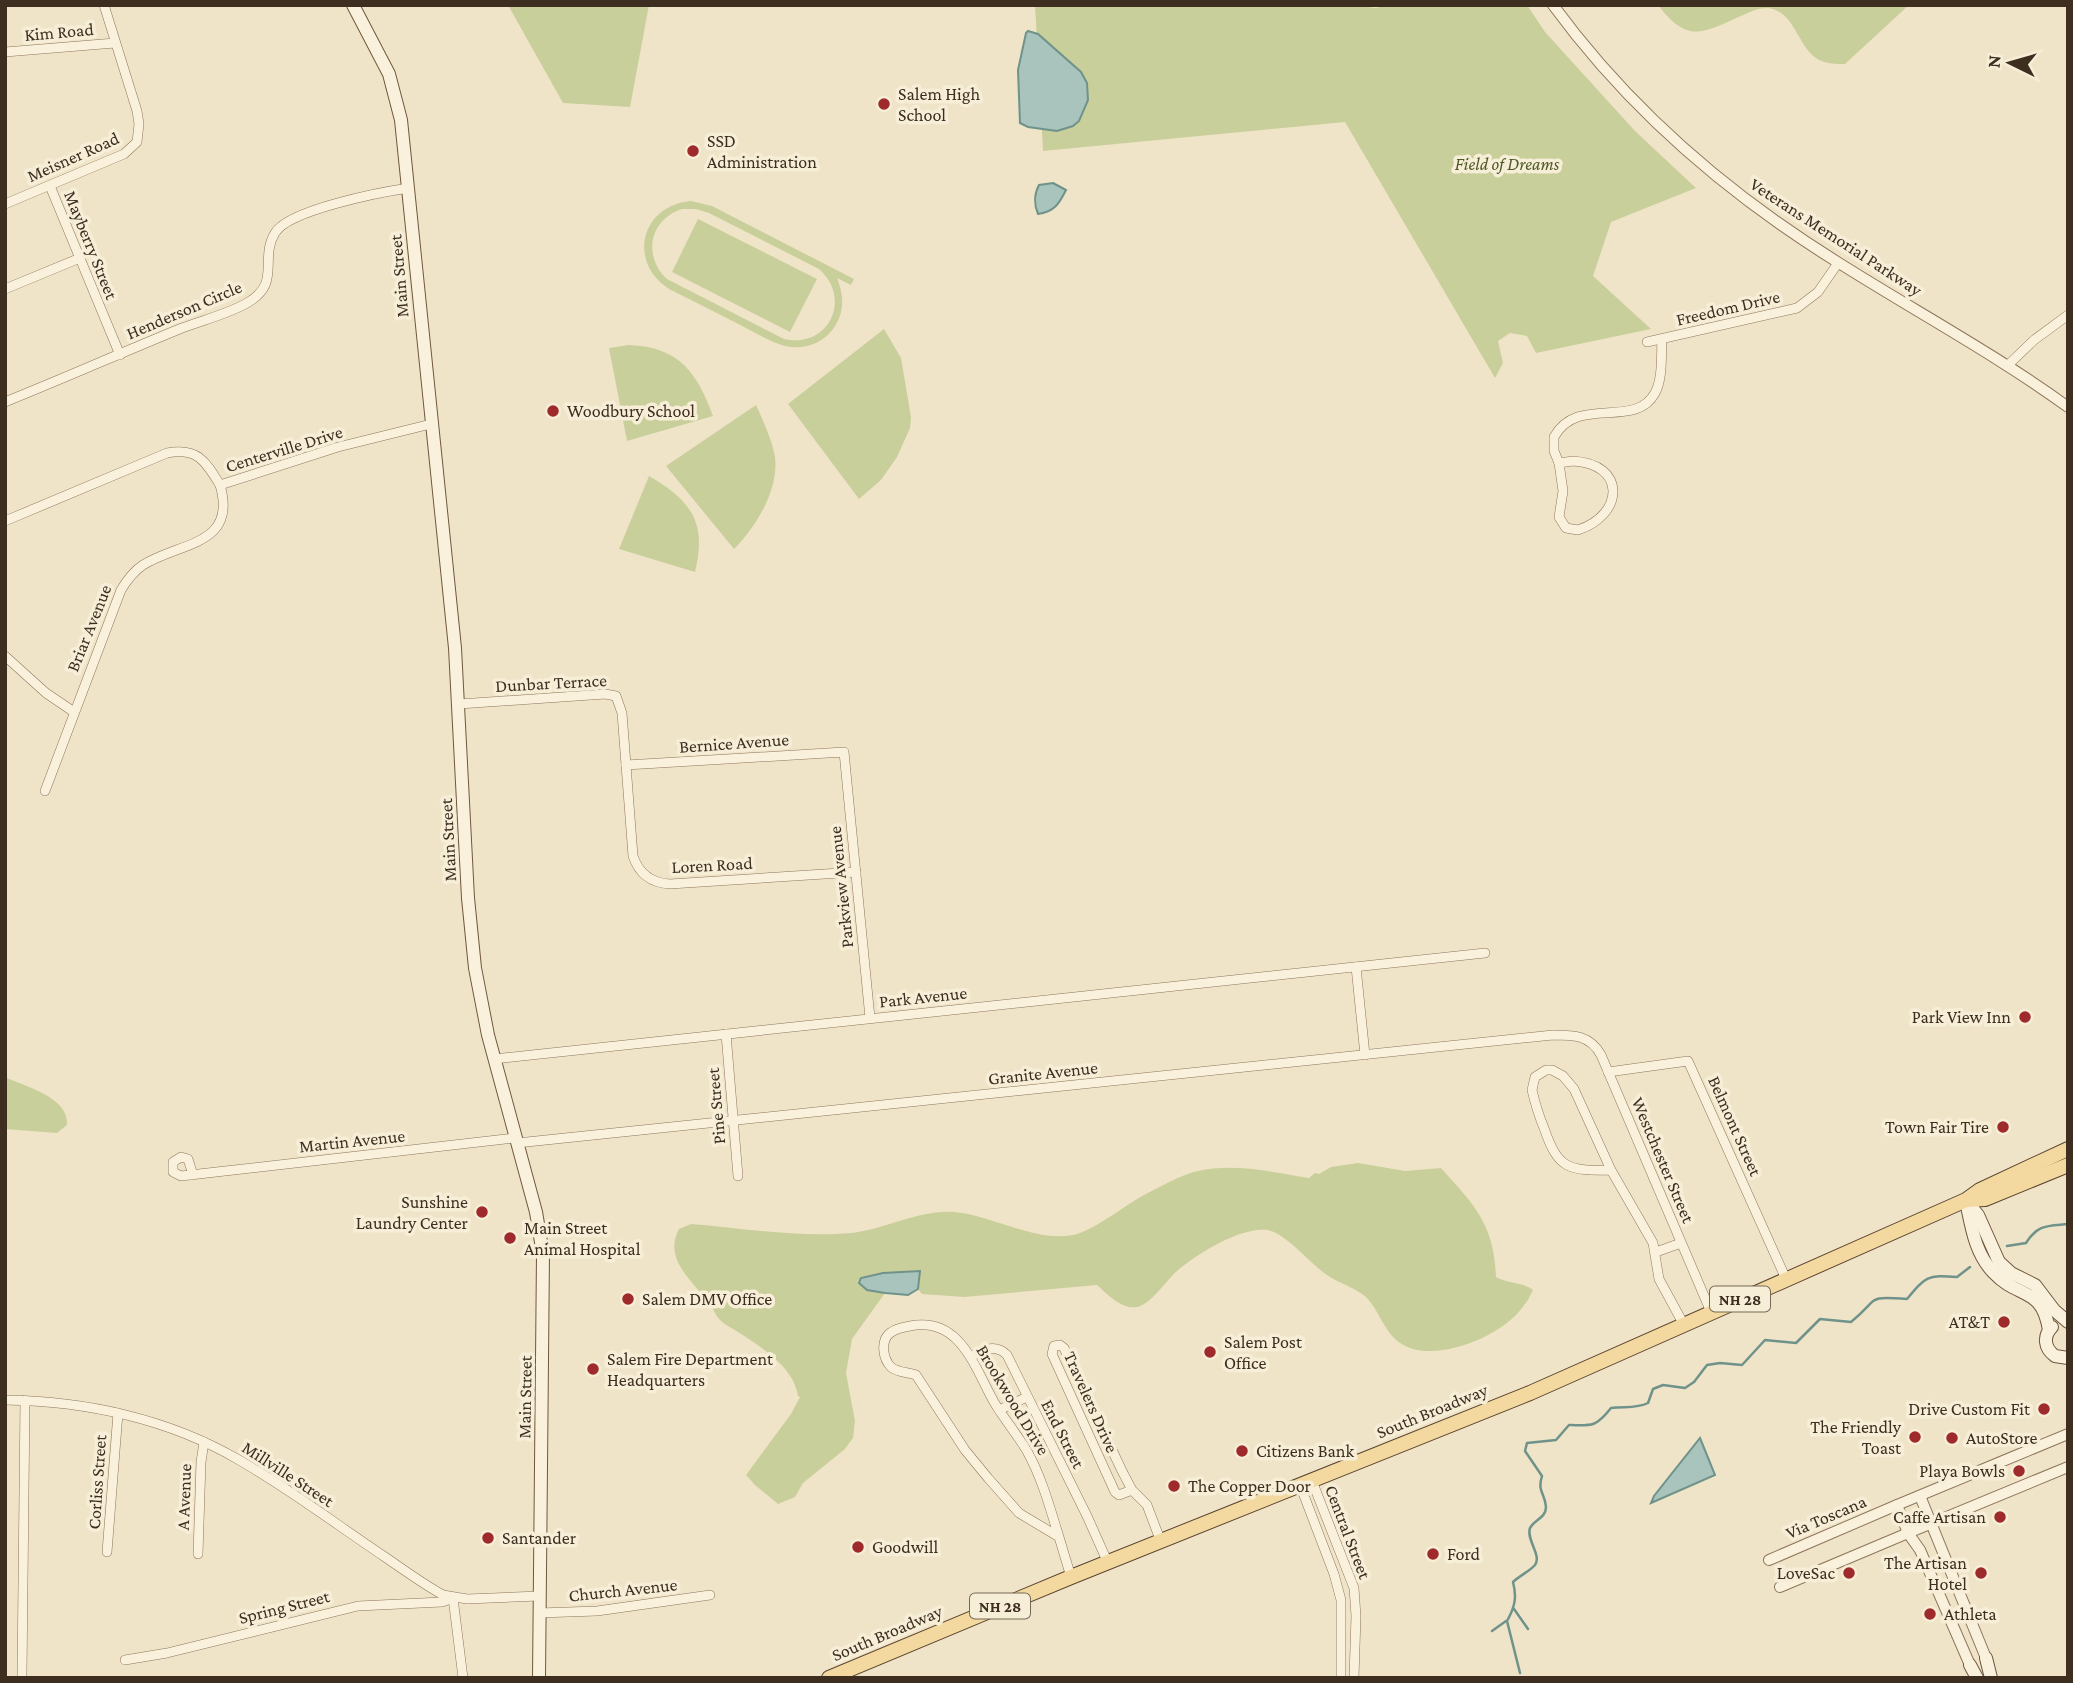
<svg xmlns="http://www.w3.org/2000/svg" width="2073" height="1683" viewBox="0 0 2073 1683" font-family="'Crimson Pro',serif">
<rect width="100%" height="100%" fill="#f0e4c8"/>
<g fill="#c9cf9b" fill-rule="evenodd">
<path d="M 508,5 L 649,5 L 630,107 L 563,103 Z"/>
<path d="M 1035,5 L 1354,5 L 1375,8 L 1392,5 L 1527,5 L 1545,32 L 1635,131 L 1696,188 L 1611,222 L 1593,276 L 1651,329 L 1536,353 L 1527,336 L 1510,333 L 1498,341 L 1503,363 L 1495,378 L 1345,122 L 1043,151 Z"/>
<path d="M 1658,5 L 1909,5 L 1845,64 C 1836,64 1827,64 1819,60 C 1797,48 1796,11 1767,8 C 1757,8 1750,12 1741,16 C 1702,33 1688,44 1658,5 Z"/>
<path d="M 691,201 L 712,206 L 854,279 L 851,285 L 837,278 C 844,295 845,313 833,329 C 824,342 807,349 791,347 C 775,345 760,335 746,328 C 721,315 695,302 669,289 C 627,262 641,205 691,201 ZM 682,209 L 696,209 L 709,213 L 819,269 C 853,299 828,349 784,339 L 667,279 C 642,256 650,219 682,209 Z"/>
<path d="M 698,219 L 817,279 L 790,332 L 672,272 Z"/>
<path d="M 884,329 L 901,358 L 911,417 L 910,428 L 897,457 L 881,480 L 859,499 L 788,404 Z"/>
<path d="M 629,345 C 680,347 697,373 713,416 L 627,441 L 609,348 Z"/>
<path d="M 756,405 C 763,421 772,439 775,457 C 779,490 756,527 734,549 L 666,466 Z"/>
<path d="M 649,476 C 692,501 707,523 695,572 L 619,549 Z"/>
<path d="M 5,1077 C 26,1087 69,1097 67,1125 L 57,1133 L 5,1129 Z"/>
<path d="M 1358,1163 L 1405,1171 L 1441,1168 C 1475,1206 1494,1224 1496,1277 C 1508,1284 1523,1282 1533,1290 C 1522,1314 1504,1328 1480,1339 C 1455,1350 1416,1360 1394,1338 C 1383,1327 1378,1310 1367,1298 C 1358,1289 1341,1284 1330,1277 C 1311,1265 1296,1244 1276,1233 C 1251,1219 1195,1255 1176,1272 C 1166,1281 1150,1305 1137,1307 C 1122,1310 1107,1294 1097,1285 L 964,1297 L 922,1294 L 918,1289 L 920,1271 L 867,1290 L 885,1293 L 852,1339 L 846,1373 L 855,1421 L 853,1438 L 845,1449 L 803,1483 L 795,1497 L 778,1504 L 755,1485 L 746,1475 L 791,1414 L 800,1397 L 798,1396 C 794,1367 761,1347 738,1332 C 732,1328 725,1325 720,1320 C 715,1315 713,1307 708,1302 C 692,1280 663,1259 679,1229 L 691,1224 C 743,1228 799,1238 851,1233 C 886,1229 920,1209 955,1212 C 991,1215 1043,1246 1080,1233 C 1101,1225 1124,1206 1144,1195 C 1160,1187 1180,1175 1198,1171 C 1233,1163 1273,1172 1309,1178 L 1315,1173 L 1319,1174 L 1331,1167 Z"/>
</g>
<g fill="#a9c4bc" stroke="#6f938a" stroke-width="2">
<path d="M 1028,31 L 1038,34 L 1081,72 L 1087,83 L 1088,100 L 1079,121 L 1073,126 L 1057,131 L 1028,127 L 1020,123 L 1018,70 L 1026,33 Z"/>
<path d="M 1053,183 L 1066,190 C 1059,204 1054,212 1038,214 C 1034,205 1034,194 1039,185 Z"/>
<path d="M 920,1271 L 918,1289 L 908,1295 L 885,1293 L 867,1290 L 859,1283 L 861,1278 L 883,1273 Z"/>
<path d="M 1700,1438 L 1715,1475 L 1651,1503 L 1654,1496 Z"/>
</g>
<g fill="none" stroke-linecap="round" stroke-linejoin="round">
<g stroke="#6f938a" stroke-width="2.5">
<path d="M 2007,1246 L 2026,1243 C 2038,1224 2047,1226 2068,1224"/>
<path d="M 1514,1609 L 1528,1629"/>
<path d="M 1492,1631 L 1506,1621"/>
<path d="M 1520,1673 L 1507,1621 C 1515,1607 1517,1597 1513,1582 C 1519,1576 1530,1571 1535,1565 C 1542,1555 1526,1540 1530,1528 C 1534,1520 1546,1518 1546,1507 C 1545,1493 1537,1492 1542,1476 L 1525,1451 L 1527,1443 L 1556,1440 L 1569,1425 C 1592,1426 1596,1427 1611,1408 C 1624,1406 1636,1409 1648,1403 L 1653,1389 L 1663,1385 L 1685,1388 L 1694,1382 L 1707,1365 L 1720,1363 L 1742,1365 L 1765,1340 L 1796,1343 L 1820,1319 L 1851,1322 C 1881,1298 1864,1296 1907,1299 C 1926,1276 1927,1275 1957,1277 L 1970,1267"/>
</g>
<g stroke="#8d765c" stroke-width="10">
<g id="minor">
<path d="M 5,52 L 115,43"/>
<path d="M 50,186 L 120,355"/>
<path d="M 5,204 L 124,154 L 137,142 L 139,124 L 137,111 L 104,5"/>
<path d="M 5,289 L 80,258"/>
<path d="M 1647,342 L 1797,308 L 1818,292 L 1838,263"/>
<path d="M 2007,366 L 2034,340 L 2068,315"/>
<path d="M 5,402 C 65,378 123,352 182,328 C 203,320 228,314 247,303 C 282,283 259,259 275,233 C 288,210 381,192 409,188"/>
<path d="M 1573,461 C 1627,464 1624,515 1578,530 L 1566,528 L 1559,517 L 1563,491 L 1559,463 Z"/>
<path d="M 1559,463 L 1554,451 L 1554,437 C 1578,394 1635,430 1655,393 C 1663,378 1661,356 1662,339"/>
<path d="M 5,521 L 167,453 C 198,447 206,462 220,485 L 338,447 L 431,424"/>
<path d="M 5,656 L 46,693 L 74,712"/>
<path d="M 459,704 L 605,694 L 616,696 L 622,713 L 633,856 C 639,874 651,883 670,884 L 856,872"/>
<path d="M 626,765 L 844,752 L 870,1018"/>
<path d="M 45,791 L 121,590 C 127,580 134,571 143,565 C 179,542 238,546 220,485"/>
<path d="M 1356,967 L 1365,1055"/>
<path d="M 726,1034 L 738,1176"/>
<path d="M 494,1059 L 1485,953"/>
<path d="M 1608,1072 L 1688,1061 L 1786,1279"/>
<path d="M 517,1143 L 1553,1035 C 1574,1035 1590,1035 1601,1055 L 1711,1312"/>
<path d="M 1611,1170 C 1568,1171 1558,1169 1544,1128 C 1539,1116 1535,1103 1532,1090 L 1535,1077 L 1546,1070 L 1552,1070 L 1563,1076 L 1574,1089 L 1611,1170 L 1653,1243 L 1659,1279 L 1684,1325"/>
<path d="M 193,1175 L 188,1159 L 181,1157 L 173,1162 L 173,1172 L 181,1176 L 515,1138"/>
<path d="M 1656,1252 L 1681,1243"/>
<path d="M 972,1356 C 984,1349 996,1344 1007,1355 L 1087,1516 L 1108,1563"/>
<path d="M 5,1400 C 86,1401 169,1419 239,1460 C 290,1489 337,1525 385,1557 C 404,1570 423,1584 443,1595 L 467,1599 L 539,1596"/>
<path d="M 999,1410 L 1027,1397"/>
<path d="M 1312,1481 L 1354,1588 L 1356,1616 L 1354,1678"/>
<path d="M 1300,1485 L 1334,1574 L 1341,1600 L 1341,1678"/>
<path d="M 1132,1490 L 1119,1495 L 1115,1492 L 1052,1354 L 1054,1346 L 1060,1345 L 1064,1348 L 1122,1471 L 1132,1490 L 1147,1505 L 1161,1542"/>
<path d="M 1059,1537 C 1050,1508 1042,1478 1027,1451 C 1017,1434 1004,1419 994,1402 C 975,1369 961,1316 910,1326 C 904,1327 895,1329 890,1333 C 880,1341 883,1359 891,1367 C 898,1373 908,1372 916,1375 L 965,1450 L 988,1478 L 1019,1513 L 1059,1537 L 1071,1577"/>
<path d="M 107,1552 L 118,1413"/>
<path d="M 198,1554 L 201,1462 L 204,1442"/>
<path d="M 539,1613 L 597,1611 L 710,1595"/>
<path d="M 125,1660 L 167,1653 L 358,1606 L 442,1602 L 453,1598 L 463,1678"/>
<path d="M 22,1675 L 25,1400"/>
</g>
</g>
<g stroke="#8d765c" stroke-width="12">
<g id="tertiary">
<path d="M 1553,5 C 1630,110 1729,195 1839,263 C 1915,311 1995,354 2068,407"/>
<path d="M 2068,1434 L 1897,1505 L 1908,1533 L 2068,1467"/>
<path d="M 1920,1496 L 1986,1658"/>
<path d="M 1769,1560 L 1897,1505"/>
<path d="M 1780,1587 L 1908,1533 L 1920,1550 L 1970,1665"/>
</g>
</g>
<g stroke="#6f573f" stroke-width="14">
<g id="secondary">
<path d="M 353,5 L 389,74 L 401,120 L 455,648 L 468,898 L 475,968 L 488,1035 L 536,1212 L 543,1254 L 539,1678"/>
<path d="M 1966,1200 L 1978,1215 L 1999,1262 L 2011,1273 L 2035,1285 L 2054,1310 L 2068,1322"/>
<path d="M 1967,1206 C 1972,1230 1976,1255 1994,1273 C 2018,1299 2042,1286 2049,1330"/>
<path d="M 2052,1327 C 2043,1336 2044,1348 2055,1356 L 2068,1358"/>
<path d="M 1986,1658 L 1991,1678"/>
<path d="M 1970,1665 L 1977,1678"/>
</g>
</g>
<g stroke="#5b4430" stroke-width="16">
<g id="primary">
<path d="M 1967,1200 L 1985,1199 L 2068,1165"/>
<path d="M 829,1678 L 1071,1577 L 1530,1393 L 1966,1200 L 1980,1190 L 2068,1149"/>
</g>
</g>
<use href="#minor" stroke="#faf1dc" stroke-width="9"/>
<use href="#tertiary" stroke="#faf1dc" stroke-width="10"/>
<use href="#secondary" stroke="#faf1dc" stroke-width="12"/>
<use href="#primary" stroke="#f3d9a0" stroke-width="14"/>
</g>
<g fill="#9e2a2b" stroke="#f7eed8" stroke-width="2.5">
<circle cx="884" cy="104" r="7"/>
<circle cx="693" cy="151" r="7"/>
<circle cx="553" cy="411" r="7"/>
<circle cx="2025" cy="1017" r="7"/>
<circle cx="2003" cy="1127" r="7"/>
<circle cx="482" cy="1212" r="7"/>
<circle cx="510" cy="1238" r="7"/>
<circle cx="628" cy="1299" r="7"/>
<circle cx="2004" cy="1322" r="7"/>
<circle cx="1210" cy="1352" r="7"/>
<circle cx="593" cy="1369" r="7"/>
<circle cx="2044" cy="1409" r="7"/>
<circle cx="1915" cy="1437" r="7"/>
<circle cx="1952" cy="1438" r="7"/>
<circle cx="1242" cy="1451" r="7"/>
<circle cx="2019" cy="1471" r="7"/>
<circle cx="1174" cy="1486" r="7"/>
<circle cx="2000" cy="1517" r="7"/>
<circle cx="488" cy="1538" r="7"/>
<circle cx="858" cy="1547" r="7"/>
<circle cx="1433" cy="1554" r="7"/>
<circle cx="1849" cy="1573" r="7"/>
<circle cx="1981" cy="1573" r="7"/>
<circle cx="1930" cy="1614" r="7"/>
</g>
<g text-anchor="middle" stroke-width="7" stroke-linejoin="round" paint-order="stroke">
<g fill="#f7eed8" stroke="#756857" stroke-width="2">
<rect x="1710" y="1286.5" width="60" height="25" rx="5"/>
<rect x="970" y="1593.5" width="60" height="25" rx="5"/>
</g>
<g font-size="16" font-weight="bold" fill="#3d2e20">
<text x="1740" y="1305">NH 28</text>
<text x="1000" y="1612">NH 28</text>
</g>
<g font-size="18" fill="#3d2e20" stroke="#f7eed8">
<text transform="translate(59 32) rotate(-5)" y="6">Kim Road</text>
<text transform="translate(73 157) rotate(-24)" y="6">Meisner Road</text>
<text transform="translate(1836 237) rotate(33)" y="6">Veterans Memorial Parkway</text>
<text transform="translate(91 245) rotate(68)" y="6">Mayberry Street</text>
<text transform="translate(399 276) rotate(-95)" y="6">Main Street</text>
<text transform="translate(1728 308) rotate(-13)" y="6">Freedom Drive</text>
<text transform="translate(184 310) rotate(-23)" y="6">Henderson Circle</text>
<text transform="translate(284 449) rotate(-17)" y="6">Centerville Drive</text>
<text transform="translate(89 628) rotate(-68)" y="6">Briar Avenue</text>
<text transform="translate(551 683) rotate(-3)" y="6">Dunbar Terrace</text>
<text transform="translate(734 743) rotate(-4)" y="6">Bernice Avenue</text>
<text transform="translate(448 840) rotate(-93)" y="6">Main Street</text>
<text transform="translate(712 865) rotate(-3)" y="6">Loren Road</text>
<text transform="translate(841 887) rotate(-96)" y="6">Parkview Avenue</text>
<text transform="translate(923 997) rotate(-6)" y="6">Park Avenue</text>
<text transform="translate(1043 1073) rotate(-6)" y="6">Granite Avenue</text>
<text transform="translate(716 1106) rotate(-95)" y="6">Pine Street</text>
<text transform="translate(1735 1126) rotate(66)" y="6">Belmont Street</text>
<text transform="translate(352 1141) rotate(-6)" y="6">Martin Avenue</text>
<text transform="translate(1663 1160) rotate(67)" y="6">Westchester Street</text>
<text transform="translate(525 1397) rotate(-89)" y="6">Main Street</text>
<text transform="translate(1013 1400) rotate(59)" y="6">Brookwood Drive</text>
<text transform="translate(1091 1402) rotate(66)" y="6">Travelers Drive</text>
<text transform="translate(1432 1411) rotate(-22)" y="6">South Broadway</text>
<text transform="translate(1063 1434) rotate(63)" y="6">End Street</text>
<text transform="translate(288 1474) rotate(33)" y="6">Millville Street</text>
<text transform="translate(97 1482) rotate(-86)" y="6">Corliss Street</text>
<text transform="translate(184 1497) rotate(-88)" y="6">A Avenue</text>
<text transform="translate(1826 1517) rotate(-23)" y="6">Via Toscana</text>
<text transform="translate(1348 1532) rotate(69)" y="6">Central Street</text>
<text transform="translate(623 1590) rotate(-6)" y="6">Church Avenue</text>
<text transform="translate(284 1607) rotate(-14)" y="6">Spring Street</text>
<text transform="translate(887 1633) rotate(-23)" y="6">South Broadway</text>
</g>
<g font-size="18" fill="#3d2e20" stroke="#f7eed8" text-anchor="start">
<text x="898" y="100">Salem High<tspan x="898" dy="21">School</tspan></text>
<text x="707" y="147">SSD<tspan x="707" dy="21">Administration</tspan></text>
<text x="567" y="417">Woodbury School</text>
<text x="2011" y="1023" text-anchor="end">Park View Inn</text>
<text x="1989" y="1133" text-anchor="end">Town Fair Tire</text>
<text x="468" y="1208" text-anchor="end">Sunshine<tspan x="468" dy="21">Laundry Center</tspan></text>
<text x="524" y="1234">Main Street<tspan x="524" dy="21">Animal Hospital</tspan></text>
<text x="642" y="1305">Salem DMV Office</text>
<text x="1990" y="1328" text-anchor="end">AT&amp;T</text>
<text x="1224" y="1348">Salem Post<tspan x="1224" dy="21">Office</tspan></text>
<text x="607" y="1365">Salem Fire Department<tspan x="607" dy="21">Headquarters</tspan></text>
<text x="2030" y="1415" text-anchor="end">Drive Custom Fit</text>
<text x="1901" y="1433" text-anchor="end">The Friendly<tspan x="1901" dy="21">Toast</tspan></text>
<text x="1966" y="1444">AutoStore</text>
<text x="1256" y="1457">Citizens Bank</text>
<text x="2005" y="1477" text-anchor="end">Playa Bowls</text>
<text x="1188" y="1492">The Copper Door</text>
<text x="1986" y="1523" text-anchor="end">Caffe Artisan</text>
<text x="502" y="1544">Santander</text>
<text x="872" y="1553">Goodwill</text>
<text x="1447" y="1560">Ford</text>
<text x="1967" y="1569" text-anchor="end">The Artisan<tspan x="1967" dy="21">Hotel</tspan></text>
<text x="1835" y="1579" text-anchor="end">LoveSac</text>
<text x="1944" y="1620">Athleta</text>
</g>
<g font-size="18" font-style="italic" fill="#4d5a26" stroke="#f7eed8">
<text x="1507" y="170">Field of Dreams</text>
</g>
</g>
<rect width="2073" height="1683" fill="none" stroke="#3d2e20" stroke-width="14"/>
<g transform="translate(2010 63) rotate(275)" stroke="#f7eed8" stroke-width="5" paint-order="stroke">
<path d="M0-5L12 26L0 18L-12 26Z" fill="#3d2e20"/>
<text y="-10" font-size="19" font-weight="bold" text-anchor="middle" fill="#3d2e20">N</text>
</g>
</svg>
